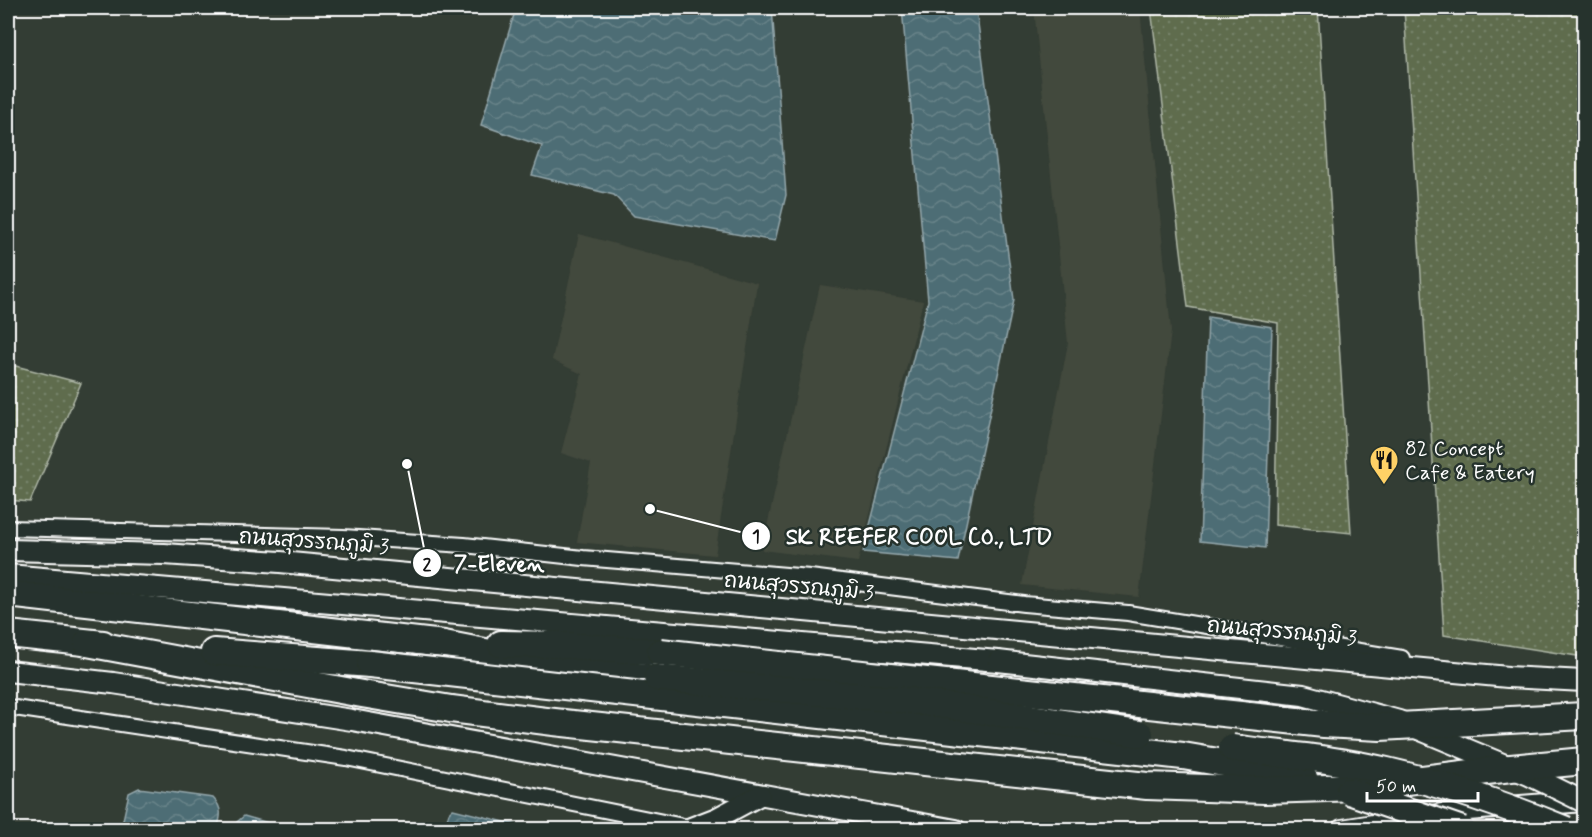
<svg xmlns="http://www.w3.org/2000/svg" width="1592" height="837" viewBox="0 0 1592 837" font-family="Mynerve,'Playpen Sans Thai',sans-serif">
<defs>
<pattern id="grass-dots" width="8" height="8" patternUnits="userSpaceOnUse" patternTransform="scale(1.5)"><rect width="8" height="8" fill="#5e6c4e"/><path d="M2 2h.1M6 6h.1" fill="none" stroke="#768269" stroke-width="1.8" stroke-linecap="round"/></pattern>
<pattern id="water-waves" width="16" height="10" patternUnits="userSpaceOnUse" patternTransform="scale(1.5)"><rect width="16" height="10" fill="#4d6d74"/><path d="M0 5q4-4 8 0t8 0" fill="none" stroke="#688389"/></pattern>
</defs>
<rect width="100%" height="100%" fill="#333d34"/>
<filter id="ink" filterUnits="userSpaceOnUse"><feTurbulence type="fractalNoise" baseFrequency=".0167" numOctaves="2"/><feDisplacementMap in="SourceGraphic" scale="12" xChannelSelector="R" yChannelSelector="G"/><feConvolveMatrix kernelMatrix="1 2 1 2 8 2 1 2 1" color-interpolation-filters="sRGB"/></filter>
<g filter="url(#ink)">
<g fill="#43493d">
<path d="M 1034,8 L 1140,8 L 1171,331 L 1139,597 L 1022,585 L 1068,343 Z"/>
<path d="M 579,234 L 757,283 L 715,555 L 577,542 L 591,463 L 561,453 L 582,374 L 552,360 Z"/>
<path d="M 820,285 L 923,301 L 858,562 L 762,550 Z"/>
</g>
<g fill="url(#grass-dots)" stroke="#aeb6a6" stroke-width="1.5">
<path d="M 1151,8 L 1318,8 L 1351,533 L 1275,525 L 1278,323 L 1188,307 Z"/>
<path d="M 1404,8 L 1581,8 L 1584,106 L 1584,657 L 1444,635 Z"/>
<path d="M 8,364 L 81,383 L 30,502 L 8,500 Z"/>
</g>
<g fill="url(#water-waves)" stroke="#94a7ac" stroke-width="1.5">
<path d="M 516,8 L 772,8 L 786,195 L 775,241 L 634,216 L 614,195 L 532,175 L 542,146 L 481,125 Z"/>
<path d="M 902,8 L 976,8 L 1014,300 L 958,561 L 863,552 L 928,301 Z"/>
<path d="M 1208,317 L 1272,327 L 1265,548 L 1200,541 Z"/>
<path d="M 139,788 L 213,798 C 223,808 221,817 217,829 L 121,829 L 129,793 Z"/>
<path d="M 453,809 L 533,829 L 444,829 L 449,813 Z"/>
<path d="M 244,816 L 289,829 L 234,829 L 237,822 Z"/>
</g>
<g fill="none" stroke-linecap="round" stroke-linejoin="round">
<g stroke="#fff" stroke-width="18">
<g id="street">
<path d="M 8,528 L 343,537 L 464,545 L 583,558 L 810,577 L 1024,604 L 1128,613 L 1402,658"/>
<path d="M 8,707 L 346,758 L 698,829"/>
</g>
</g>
<g stroke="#fff" stroke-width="24">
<g id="secondary">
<path d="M 8,550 L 164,554 L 280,562 L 1508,677 L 1584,681"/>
<path d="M 8,575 L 998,661"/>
<path d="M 8,671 L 113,683 L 352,720 L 956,830"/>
<path d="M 691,828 L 717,818 L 760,795"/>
<path d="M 1342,830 L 1468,810 L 1584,801"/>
</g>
</g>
<g stroke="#fff" stroke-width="30">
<g id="highway">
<path d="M 8,594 L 444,644 L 577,670 L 657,678"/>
<path d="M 8,634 L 103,644"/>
<path d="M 87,643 L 362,694 L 451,709"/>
<path d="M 501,644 L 561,645 L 660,652"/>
<path d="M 214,652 L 370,664"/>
</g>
</g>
<use href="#street" stroke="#26332d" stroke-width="14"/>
<use href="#secondary" stroke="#26332d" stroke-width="20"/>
<use href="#highway" stroke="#26332d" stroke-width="26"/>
<g stroke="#fff" stroke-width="24" stroke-linecap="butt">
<path id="secondary-bridge" d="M 998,661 L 1303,695 L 1399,721 L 1529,775 L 1584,802"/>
</g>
<g stroke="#fff" stroke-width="30" stroke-linecap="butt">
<g id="highway-bridge">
<path d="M 660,652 L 1324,724 L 1380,727 L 1584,716"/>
<path d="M 370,664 L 1183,756 L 1253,768 L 1305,780"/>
<path d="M 657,678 L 913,701 L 1140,734"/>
<path d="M 451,709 L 554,722 L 1147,786 L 1265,790 L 1358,787 L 1511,768 L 1584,761"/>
<path d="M 1232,748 C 1284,755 1336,759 1387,771 C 1448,785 1507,806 1566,830"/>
<path d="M 1349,791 L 1462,830"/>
</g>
</g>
<use href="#secondary-bridge" stroke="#26332d" stroke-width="20"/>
<use href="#highway-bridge" stroke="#26332d" stroke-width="26"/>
</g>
</g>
<defs>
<g id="restaurant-pin" transform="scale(1.5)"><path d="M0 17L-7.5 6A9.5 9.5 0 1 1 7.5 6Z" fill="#ffd166" stroke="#26332d"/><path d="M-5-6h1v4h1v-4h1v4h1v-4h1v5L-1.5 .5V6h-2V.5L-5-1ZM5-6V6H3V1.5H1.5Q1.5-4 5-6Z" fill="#111"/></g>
</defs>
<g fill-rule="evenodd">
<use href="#restaurant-pin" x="1384" y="460"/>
</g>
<g text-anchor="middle" stroke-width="5" stroke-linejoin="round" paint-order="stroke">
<g font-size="21" fill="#fff" stroke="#26332d" text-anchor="start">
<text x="1405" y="455">82 Concept<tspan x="1405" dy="24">Cafe &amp; Eatery</tspan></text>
</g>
<g font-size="21" fill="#fff" stroke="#26332d">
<text transform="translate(314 541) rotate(4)" y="7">ถนนสุวรรณภูมิ 3</text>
<text transform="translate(799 586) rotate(5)" y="7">ถนนสุวรรณภูมิ 3</text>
<text transform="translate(1282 631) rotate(5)" y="7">ถนนสุวรรณภูมิ 3</text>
</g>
</g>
<path fill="none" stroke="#fff" stroke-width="2" d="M650 509L756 536M407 464L427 563"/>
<g fill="#fff" stroke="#26332d" stroke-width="2">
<circle cx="650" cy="509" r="6"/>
<circle cx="407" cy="464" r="6"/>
<circle cx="756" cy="536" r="15"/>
<circle cx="427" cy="563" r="15"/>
</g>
<g font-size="18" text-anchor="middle" font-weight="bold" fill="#111">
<text x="756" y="542">1</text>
<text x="427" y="570">2</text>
</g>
<g font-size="22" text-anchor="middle" font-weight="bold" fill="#fff" stroke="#26332d" stroke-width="5" stroke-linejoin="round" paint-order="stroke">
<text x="919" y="544">SK REEFER COOL CO., LTD</text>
<text x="499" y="571">7-Eleven</text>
</g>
<rect width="1592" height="837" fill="none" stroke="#26332d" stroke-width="30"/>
<rect x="15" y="15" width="1562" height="807" fill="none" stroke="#fff" stroke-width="2" filter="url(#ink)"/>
<path d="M1367 792v9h111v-9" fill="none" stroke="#ffffff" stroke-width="3"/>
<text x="1376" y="792" font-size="18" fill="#ffffff" stroke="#26332d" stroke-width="4.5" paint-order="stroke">50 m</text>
</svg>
